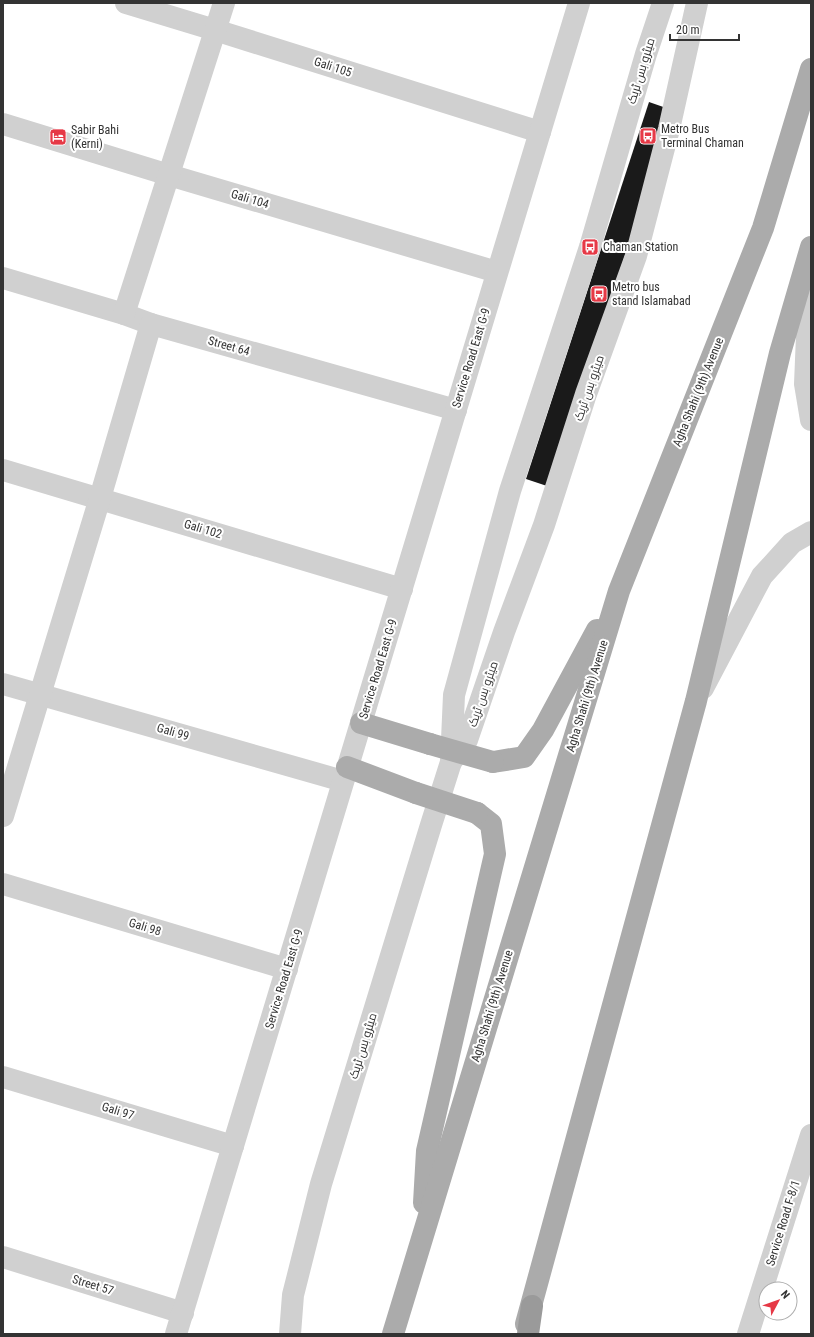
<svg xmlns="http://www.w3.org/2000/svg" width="814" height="1337" viewBox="0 0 814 1337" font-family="'Roboto Condensed',Cairo,sans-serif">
<rect width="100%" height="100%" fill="#fff"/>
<path fill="#1a1a1a" d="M 649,102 L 672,110 L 550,487 L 526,479 Z"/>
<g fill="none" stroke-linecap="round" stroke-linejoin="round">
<g stroke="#d0d0d0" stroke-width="22">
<path d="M 126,3 L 215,30 L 540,132"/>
<path d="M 3,124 L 169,175 L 497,272"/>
<path d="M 810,263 L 805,384 L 811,420"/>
<path d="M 3,278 L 124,314 L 151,324 L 456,410"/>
<path d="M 124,314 L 224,3"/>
<path d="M 3,470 L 402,589"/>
<path d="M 3,684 L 343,781"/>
<path d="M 703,688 L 762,576 L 792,543 L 811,532"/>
<path d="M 451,762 L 467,740 L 504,632 L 544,525 L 586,394 L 636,256 L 669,129 L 697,3"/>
<path d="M 3,816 L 100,498 L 151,324"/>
<path d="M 3,884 L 287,969"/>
<path d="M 3,1077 L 233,1146"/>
<path d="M 3,1257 L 183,1313"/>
<path d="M 176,1334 L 579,3"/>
<path d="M 290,1334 L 293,1295 L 321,1184 L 431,825 L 451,762 L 454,695 L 510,491 L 590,247 L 646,54 L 663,3"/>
<path d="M 748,1334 L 811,1135"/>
</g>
<g stroke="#ababab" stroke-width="22">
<path d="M 361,723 L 430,744"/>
<path d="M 493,762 L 524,757 L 543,730 L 597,630"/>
<path d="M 347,767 L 416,793"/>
<path d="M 424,1203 L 427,1151 L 495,854 L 491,824 L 477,813"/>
<path d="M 526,1324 L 696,701 L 780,353 L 811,247"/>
<path d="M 393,1334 L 619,591 L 763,228 L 811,69"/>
</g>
<path stroke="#9a9a9a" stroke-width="22" d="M 528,1334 L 532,1306"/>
<g stroke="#ababab" stroke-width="22">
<path d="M 430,744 L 493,762"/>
<path d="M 416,793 L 477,813"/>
</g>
</g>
<defs>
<g id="bus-square" transform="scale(0.9)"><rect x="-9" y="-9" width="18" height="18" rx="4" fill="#e63946" stroke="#fff"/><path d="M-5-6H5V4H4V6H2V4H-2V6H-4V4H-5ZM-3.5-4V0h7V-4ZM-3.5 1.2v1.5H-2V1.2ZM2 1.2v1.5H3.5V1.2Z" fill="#fff"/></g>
<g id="hotel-square" transform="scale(0.9)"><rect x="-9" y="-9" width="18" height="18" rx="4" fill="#e63946" stroke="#fff"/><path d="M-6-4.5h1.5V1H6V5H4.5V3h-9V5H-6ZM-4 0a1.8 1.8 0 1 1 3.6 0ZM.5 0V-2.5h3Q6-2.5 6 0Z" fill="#fff"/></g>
</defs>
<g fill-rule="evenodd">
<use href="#bus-square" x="648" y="136"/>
<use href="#hotel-square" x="58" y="137"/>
<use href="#bus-square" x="590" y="247"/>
<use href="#bus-square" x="599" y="294"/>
</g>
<g text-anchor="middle" stroke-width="4" stroke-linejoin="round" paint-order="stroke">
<g font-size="12" fill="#333" stroke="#fff">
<text transform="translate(333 67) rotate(18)" y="4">Gali 105</text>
<text transform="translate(641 71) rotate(-73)" y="4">میٹرو بس ٹریک</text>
<text transform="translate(250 199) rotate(17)" y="4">Gali 104</text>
<text transform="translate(229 346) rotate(16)" y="4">Street 64</text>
<text transform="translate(471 358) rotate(-73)" y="4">Service Road East G-9</text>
<text transform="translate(589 388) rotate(-71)" y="4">میٹرو بس ٹریک</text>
<text transform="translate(698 392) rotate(-68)" y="4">Agha Shahi (9th) Avenue</text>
<text transform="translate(203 529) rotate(17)" y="4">Gali 102</text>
<text transform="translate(378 669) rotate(-73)" y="4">Service Road East G-9</text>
<text transform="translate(483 694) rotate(-71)" y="4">میٹرو بس ٹریک</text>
<text transform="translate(587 696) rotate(-73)" y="4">Agha Shahi (9th) Avenue</text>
<text transform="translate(173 732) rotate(16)" y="4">Gali 99</text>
<text transform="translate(145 927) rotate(17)" y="4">Gali 98</text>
<text transform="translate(284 979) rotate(-73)" y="4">Service Road East G-9</text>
<text transform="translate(492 1006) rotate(-73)" y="4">Agha Shahi (9th) Avenue</text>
<text transform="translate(363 1046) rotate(-73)" y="4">میٹرو بس ٹریک</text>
<text transform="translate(118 1111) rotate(17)" y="4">Gali 97</text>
<text transform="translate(783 1223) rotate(-73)" y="4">Service Road F-8/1</text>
<text transform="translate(93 1285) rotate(17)" y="4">Street 57</text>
</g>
<g font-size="12" fill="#333" stroke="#fff" text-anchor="start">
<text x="661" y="133">Metro Bus<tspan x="661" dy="14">Terminal Chaman</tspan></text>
<text x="71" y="134">Sabir Bahi<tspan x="71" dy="14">(Kerni)</tspan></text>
<text x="603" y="251">Chaman Station</text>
<text x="612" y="291">Metro bus<tspan x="612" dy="14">stand Islamabad</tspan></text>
</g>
</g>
<rect width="814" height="1337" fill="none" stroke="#333333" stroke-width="8"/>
<g transform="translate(778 1301) rotate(49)"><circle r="19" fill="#ffffff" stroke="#adadad"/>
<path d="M0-3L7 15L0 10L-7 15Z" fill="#e63946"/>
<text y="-6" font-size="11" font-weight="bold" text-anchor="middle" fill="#333333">N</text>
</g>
<path d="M670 34v6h69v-6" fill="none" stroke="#333333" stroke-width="2"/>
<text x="676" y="34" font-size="12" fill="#333333" stroke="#ffffff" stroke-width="3" paint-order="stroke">20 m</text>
</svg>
